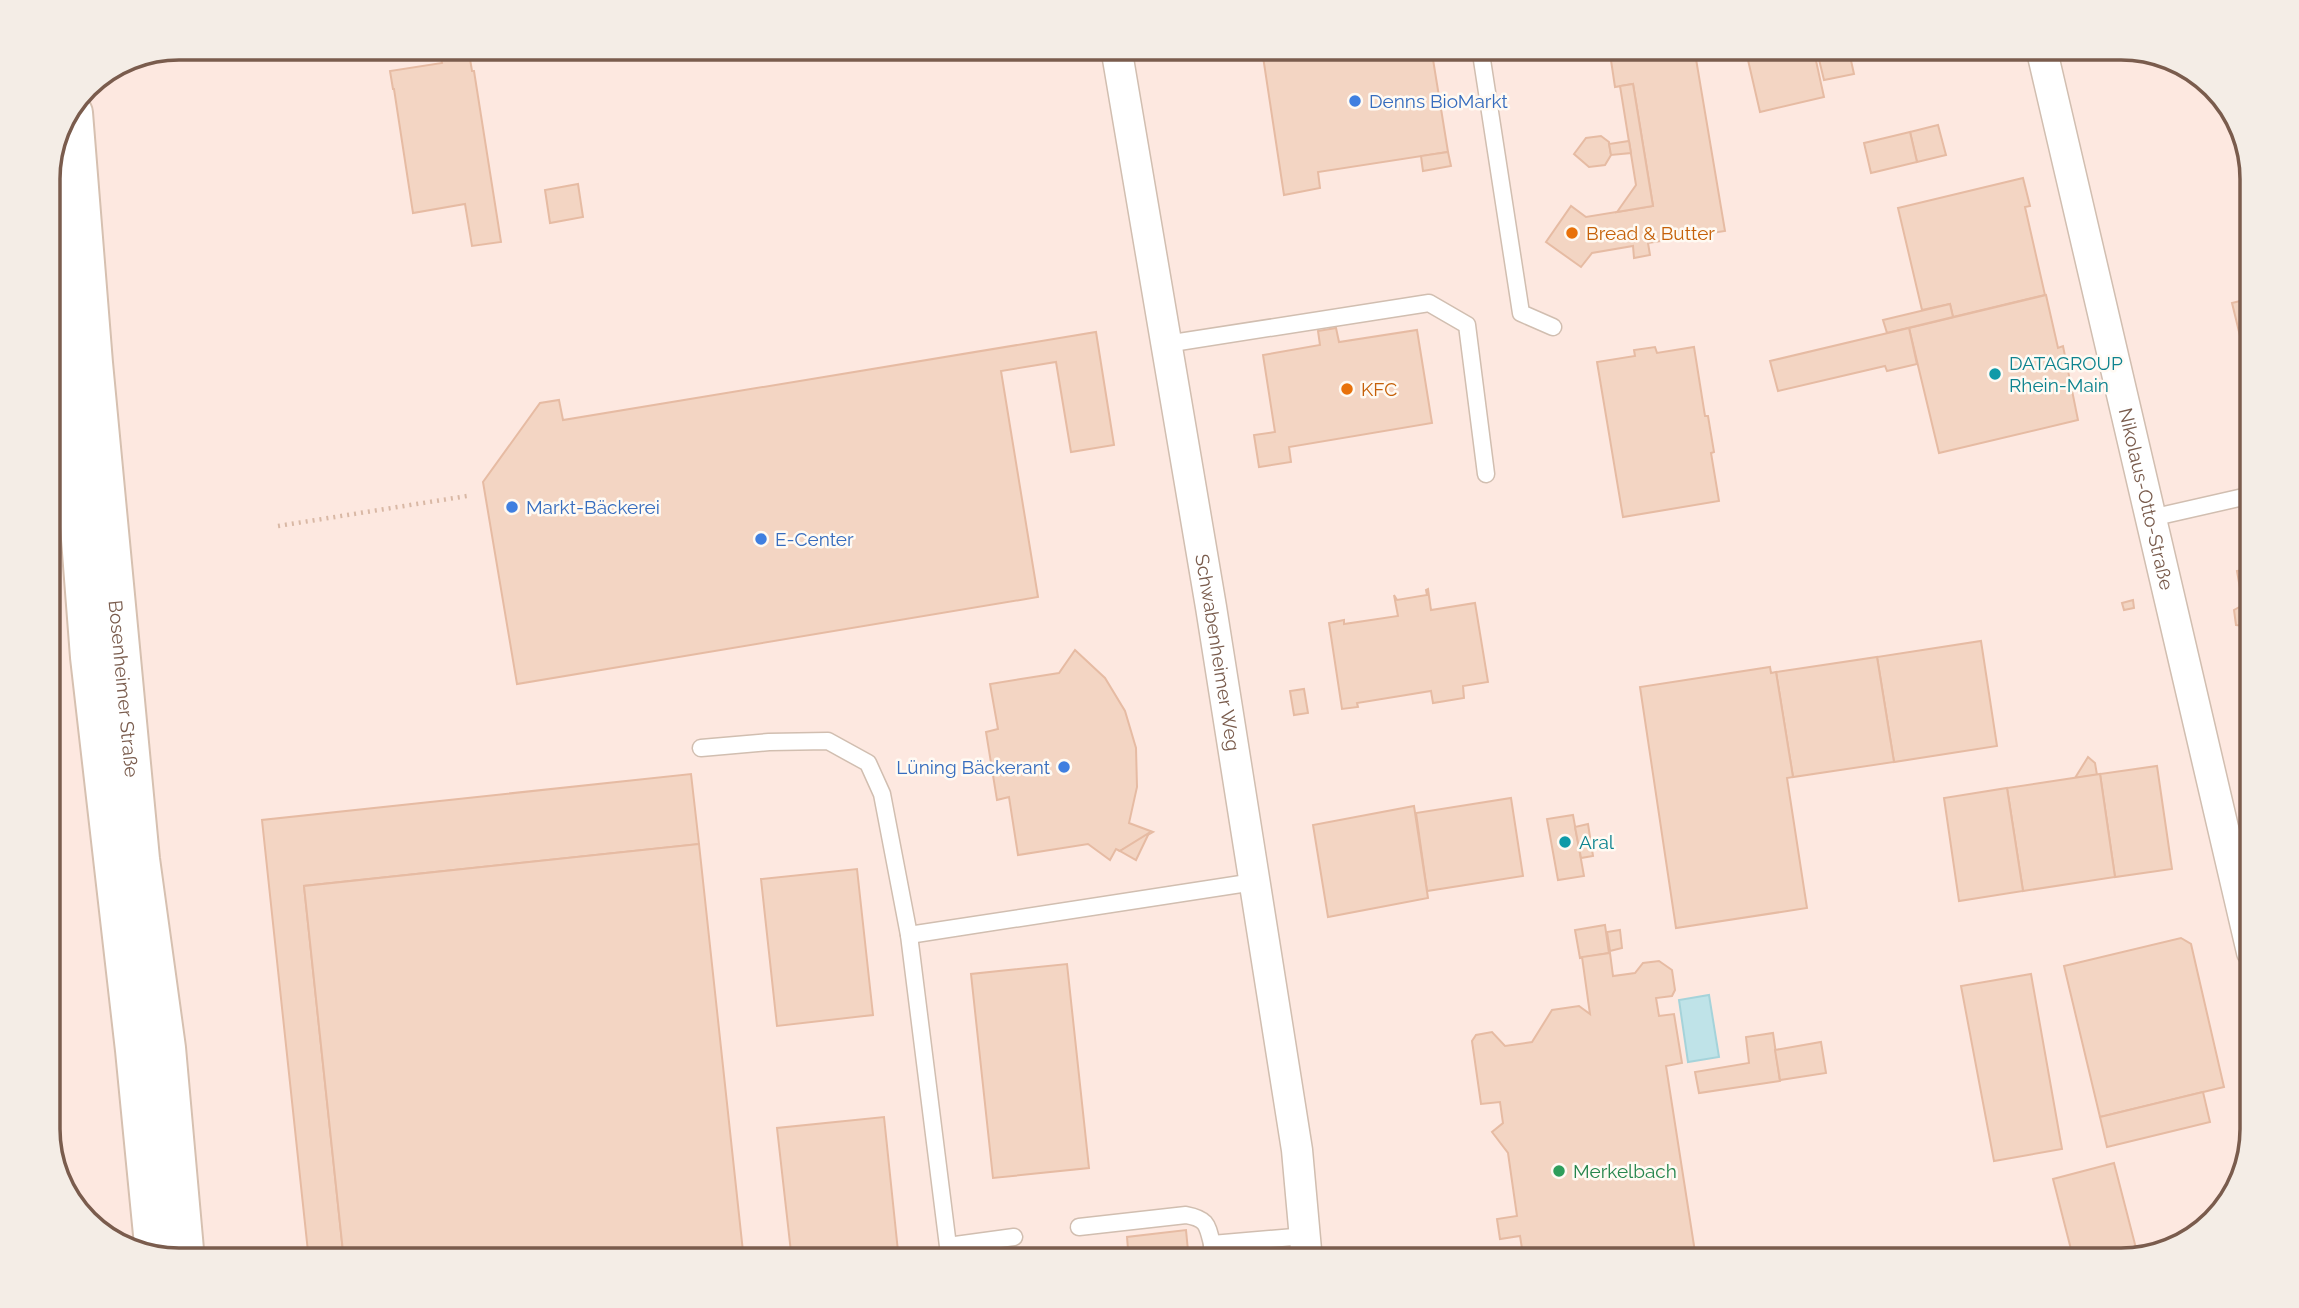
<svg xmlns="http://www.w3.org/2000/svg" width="2299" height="1308" viewBox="0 0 2299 1308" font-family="Raleway,sans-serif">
<rect width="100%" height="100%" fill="#fdf6ec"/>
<path fill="#fde8e0" d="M 178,47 L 2121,47 L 2186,65 L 2230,106 L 2251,170 L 2252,1130 L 2234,1195 L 2187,1243 L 2121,1261 L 178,1261 L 113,1243 L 69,1202 L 48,1138 L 48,170 L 86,85 L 129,57 Z"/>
<path fill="#bfe3e8" stroke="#a5d3da" stroke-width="2" d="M 1709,995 L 1719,1057 L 1688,1062 L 1679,1000 Z"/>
<g fill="#f3d5c3" stroke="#e6bba3" stroke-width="2">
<path d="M 468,47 L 472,71 L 474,71 L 501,242 L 472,246 L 465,204 L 413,213 L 394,89 L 393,89 L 390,71 L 442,63 L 440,52 Z"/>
<path d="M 651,47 L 683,47 L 652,52 Z"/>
<path d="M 1279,47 L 1431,47 L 1448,152 L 1318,172 L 1320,188 L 1284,195 L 1262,50 Z"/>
<path d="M 1609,47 L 1694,47 L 1725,231 L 1648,243 L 1650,255 L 1634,258 L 1633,246 L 1592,253 L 1581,267 L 1546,242 L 1571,206 L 1586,217 L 1653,206 L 1633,84 L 1615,87 Z"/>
<path d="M 1745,47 L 1813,47 L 1824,97 L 1760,112 Z"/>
<path d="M 1816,47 L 1848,47 L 1854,74 L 1824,80 Z"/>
<path d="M 1633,84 L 1653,206 L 1617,212 L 1636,185 L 1620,86 Z"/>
<path d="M 1938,125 L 1946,155 L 1917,162 L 1910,132 Z"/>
<path d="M 1910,132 L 1917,162 L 1871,173 L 1864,143 Z"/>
<path d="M 1601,136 L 1609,142 L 1611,155 L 1605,165 L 1589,167 L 1574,154 L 1586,138 Z"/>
<path d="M 1629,141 L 1631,153 L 1611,155 L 1609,144 Z"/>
<path d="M 1448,152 L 1451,166 L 1423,171 L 1421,156 Z"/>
<path d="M 2023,178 L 2030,206 L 2025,207 L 2045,295 L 1953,317 L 1950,304 L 1922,310 L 1898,208 Z"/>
<path d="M 578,184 L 583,217 L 550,223 L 545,190 Z"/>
<path d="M 2046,295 L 2058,348 L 2063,346 L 2078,420 L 1939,453 L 1909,328 Z"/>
<path d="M 2252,298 L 2252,385 L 2232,303 Z"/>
<path d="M 1950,304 L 1953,317 L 1887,333 L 1883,320 Z"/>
<path d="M 1336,328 L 1339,342 L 1417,330 L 1432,423 L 1289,447 L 1291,462 L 1259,467 L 1254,435 L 1275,432 L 1263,355 L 1320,345 L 1318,331 Z"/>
<path d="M 1909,328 L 1917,364 L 1887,371 L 1885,366 L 1778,391 L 1770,361 Z"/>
<path d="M 1096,332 L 1114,445 L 1071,452 L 1056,362 L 1001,371 L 1038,597 L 517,684 L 483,482 L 540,403 L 559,400 L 563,420 Z"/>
<path d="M 1655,347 L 1657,353 L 1694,347 L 1705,416 L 1708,416 L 1714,452 L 1711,453 L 1719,501 L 1623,517 L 1597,362 L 1635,356 L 1634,350 Z"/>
<path d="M 2252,568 L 2252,653 L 2247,626 L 2236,625 L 2234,610 L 2243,605 L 2237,571 Z"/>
<path d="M 1428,589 L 1431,610 L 1475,603 L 1488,682 L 1463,686 L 1464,698 L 1433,703 L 1431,691 L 1357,703 L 1358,707 L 1342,709 L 1329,623 L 1344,620 L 1344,624 L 1398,616 L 1394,595 L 1397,600 L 1427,595 L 1426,590 Z"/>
<path d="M 2133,600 L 2134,608 L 2124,610 L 2122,603 Z"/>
<path d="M 1981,641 L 1997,746 L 1894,762 L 1877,657 Z"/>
<path d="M 1075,650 L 1105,678 L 1125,711 L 1136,748 L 1137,787 L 1129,823 L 1153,832 L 1120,851 L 1116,849 L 1110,860 L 1088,844 L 1018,855 L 1009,797 L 997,800 L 986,732 L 998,729 L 990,684 L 1059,673 Z"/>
<path d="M 1877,657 L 1894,762 L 1793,777 L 1776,672 Z"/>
<path d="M 1770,667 L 1771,673 L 1776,672 L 1793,777 L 1787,778 L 1807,908 L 1676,928 L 1640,687 Z"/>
<path d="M 1304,689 L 1308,713 L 1294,715 L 1290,691 Z"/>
<path d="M 2088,757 L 2095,763 L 2097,775 L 2075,778 Z"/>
<path d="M 2157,766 L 2172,869 L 2115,877 L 2100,774 Z"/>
<path d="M 691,774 L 699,844 L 304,886 L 344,1261 L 309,1261 L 262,820 Z"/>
<path d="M 2100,774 L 2115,877 L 2023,891 L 2007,788 Z"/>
<path d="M 2007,788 L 2023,891 L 1959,901 L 1944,798 Z"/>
<path d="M 1511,798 L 1523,876 L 1427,891 L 1416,813 Z"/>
<path d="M 1414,806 L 1428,898 L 1328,917 L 1313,825 Z"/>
<path d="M 1573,815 L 1584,876 L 1558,880 L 1547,819 Z"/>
<path d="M 1588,824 L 1593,856 L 1581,858 L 1575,827 Z"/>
<path d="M 1149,833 L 1136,860 L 1120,851 Z"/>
<path d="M 699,844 L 744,1261 L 344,1261 L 304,886 Z"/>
<path d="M 857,869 L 873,1015 L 777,1026 L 761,879 Z"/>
<path d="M 1605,925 L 1609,953 L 1580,958 L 1575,930 Z"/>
<path d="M 1620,930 L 1622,948 L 1610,951 L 1607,932 Z"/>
<path d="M 2181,938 L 2191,944 L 2224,1087 L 2100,1117 L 2064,966 Z"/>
<path d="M 1610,953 L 1613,976 L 1635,973 L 1643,963 L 1659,961 L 1672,970 L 1675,990 L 1672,996 L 1656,998 L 1659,1016 L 1674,1014 L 1682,1063 L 1666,1066 L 1695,1252 L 1638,1261 L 1524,1261 L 1520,1236 L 1500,1239 L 1497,1219 L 1517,1216 L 1508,1153 L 1492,1132 L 1503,1123 L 1500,1102 L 1481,1104 L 1472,1041 L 1476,1035 L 1492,1032 L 1505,1046 L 1532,1042 L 1552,1010 L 1579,1006 L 1590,1014 L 1582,957 Z"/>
<path d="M 1067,964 L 1089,1168 L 993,1178 L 971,974 Z"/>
<path d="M 2031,974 L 2062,1149 L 1994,1161 L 1961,986 Z"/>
<path d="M 1773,1033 L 1780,1081 L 1699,1093 L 1695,1072 L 1749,1063 L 1746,1037 Z"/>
<path d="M 1821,1042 L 1826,1073 L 1780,1080 L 1775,1050 Z"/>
<path d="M 2203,1092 L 2210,1122 L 2107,1147 L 2100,1117 Z"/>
<path d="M 884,1117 L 899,1261 L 792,1261 L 777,1128 Z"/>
<path d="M 2114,1163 L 2138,1256 L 2121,1261 L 2074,1261 L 2053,1179 Z"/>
<path d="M 1186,1230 L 1189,1261 L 1129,1261 L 1127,1237 Z"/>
</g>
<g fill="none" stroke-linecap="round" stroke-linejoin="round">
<g stroke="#d1beb0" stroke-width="19">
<g id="lane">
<path d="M 1480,47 L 1521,313 L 1553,327"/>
<path d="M 1166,344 L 1429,303 L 1467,325 L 1486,474"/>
<path d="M 2151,518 L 2252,495"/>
<path d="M 701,748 L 769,742 L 828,741 L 868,763 L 882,794 L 909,935 L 948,1246 L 1014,1237"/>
<path d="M 909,935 L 1254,882"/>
<path d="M 1079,1227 L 1186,1215 C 1207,1219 1207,1224 1212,1244"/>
<path d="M 1212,1261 L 1212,1244 L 1306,1236"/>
</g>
</g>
<g stroke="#d1beb0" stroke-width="33">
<g id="street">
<path id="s1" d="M 1116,47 L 1211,607 L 1297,1150 L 1307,1261"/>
<path id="s2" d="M 2041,47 L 2252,952"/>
</g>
</g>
<g stroke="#d6c0b0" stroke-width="42">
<g id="secondary">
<path id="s3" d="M 73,113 L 93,363 L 140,859 L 166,1048 L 185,1261"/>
<path d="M 49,168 L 73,434 L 90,657 L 135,1050 L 155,1255"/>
</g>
</g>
<path stroke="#d9b8a5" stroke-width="4.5" stroke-dasharray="2 5" stroke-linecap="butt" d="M 278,526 L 467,496"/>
<use href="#lane" stroke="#fff" stroke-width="16"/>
<use href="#street" stroke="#fff" stroke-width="30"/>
<use href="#secondary" stroke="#fff" stroke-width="38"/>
</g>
<g fill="#3f7fe0" stroke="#fffaf3" stroke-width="2.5">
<circle cx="1355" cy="101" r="7"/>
<circle cx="512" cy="507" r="7"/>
<circle cx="761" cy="539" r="7"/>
<circle cx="1064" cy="767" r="7"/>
</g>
<g fill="#e8710a" stroke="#fffaf3" stroke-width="2.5">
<circle cx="1572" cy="233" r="7"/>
<circle cx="1347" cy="389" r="7"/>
</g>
<g fill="#0f9aa8" stroke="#fffaf3" stroke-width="2.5">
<circle cx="1995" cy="374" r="7"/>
<circle cx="1565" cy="842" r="7"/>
</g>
<circle fill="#2e9e5b" stroke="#fffaf3" stroke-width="2.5" cx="1559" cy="1171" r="7"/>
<g text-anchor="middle" stroke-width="5" stroke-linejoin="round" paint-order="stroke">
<g font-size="19" fill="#366cbe" stroke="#fffaf3" text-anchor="start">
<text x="1369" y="108">Denns BioMarkt</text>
<text x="526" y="514">Markt-Bäckerei</text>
<text x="775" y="546">E-Center</text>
<text x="1050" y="774" text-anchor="end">Lüning Bäckerant</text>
</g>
<g font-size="19" fill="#c56008" stroke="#fffaf3" text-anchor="start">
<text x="1586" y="240">Bread &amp; Butter</text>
<text x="1361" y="396">KFC</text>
</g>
<g font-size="19" fill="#0d838f" stroke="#fffaf3" text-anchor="start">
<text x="2009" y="370">DATAGROUP<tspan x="2009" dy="22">Rhein-Main</tspan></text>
<text x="1579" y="849">Aral</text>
</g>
<g font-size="19" fill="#7a5c4d" stroke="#fffaf3">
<text dy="7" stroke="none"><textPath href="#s2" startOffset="464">Nikolaus-Otto-Straße</textPath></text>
<text dy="7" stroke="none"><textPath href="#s1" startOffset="614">Schwabenheimer Weg</textPath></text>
<text dy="7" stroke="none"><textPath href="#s3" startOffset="578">Bosenheimer Straße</textPath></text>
</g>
<g font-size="19" fill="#27864d" stroke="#fffaf3" text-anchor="start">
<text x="1573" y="1178">Merkelbach</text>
</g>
</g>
<path d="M0 0H2299V1308H0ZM179 60H2121A119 119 0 0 1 2240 179V1129A119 119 0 0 1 2121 1248H179A119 119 0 0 1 60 1129V179A119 119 0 0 1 179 60Z" fill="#f4ede6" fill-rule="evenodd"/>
<path fill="none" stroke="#7a5c4d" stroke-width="3.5" d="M179 60H2121A119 119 0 0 1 2240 179V1129A119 119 0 0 1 2121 1248H179A119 119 0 0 1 60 1129V179A119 119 0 0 1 179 60Z"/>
</svg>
